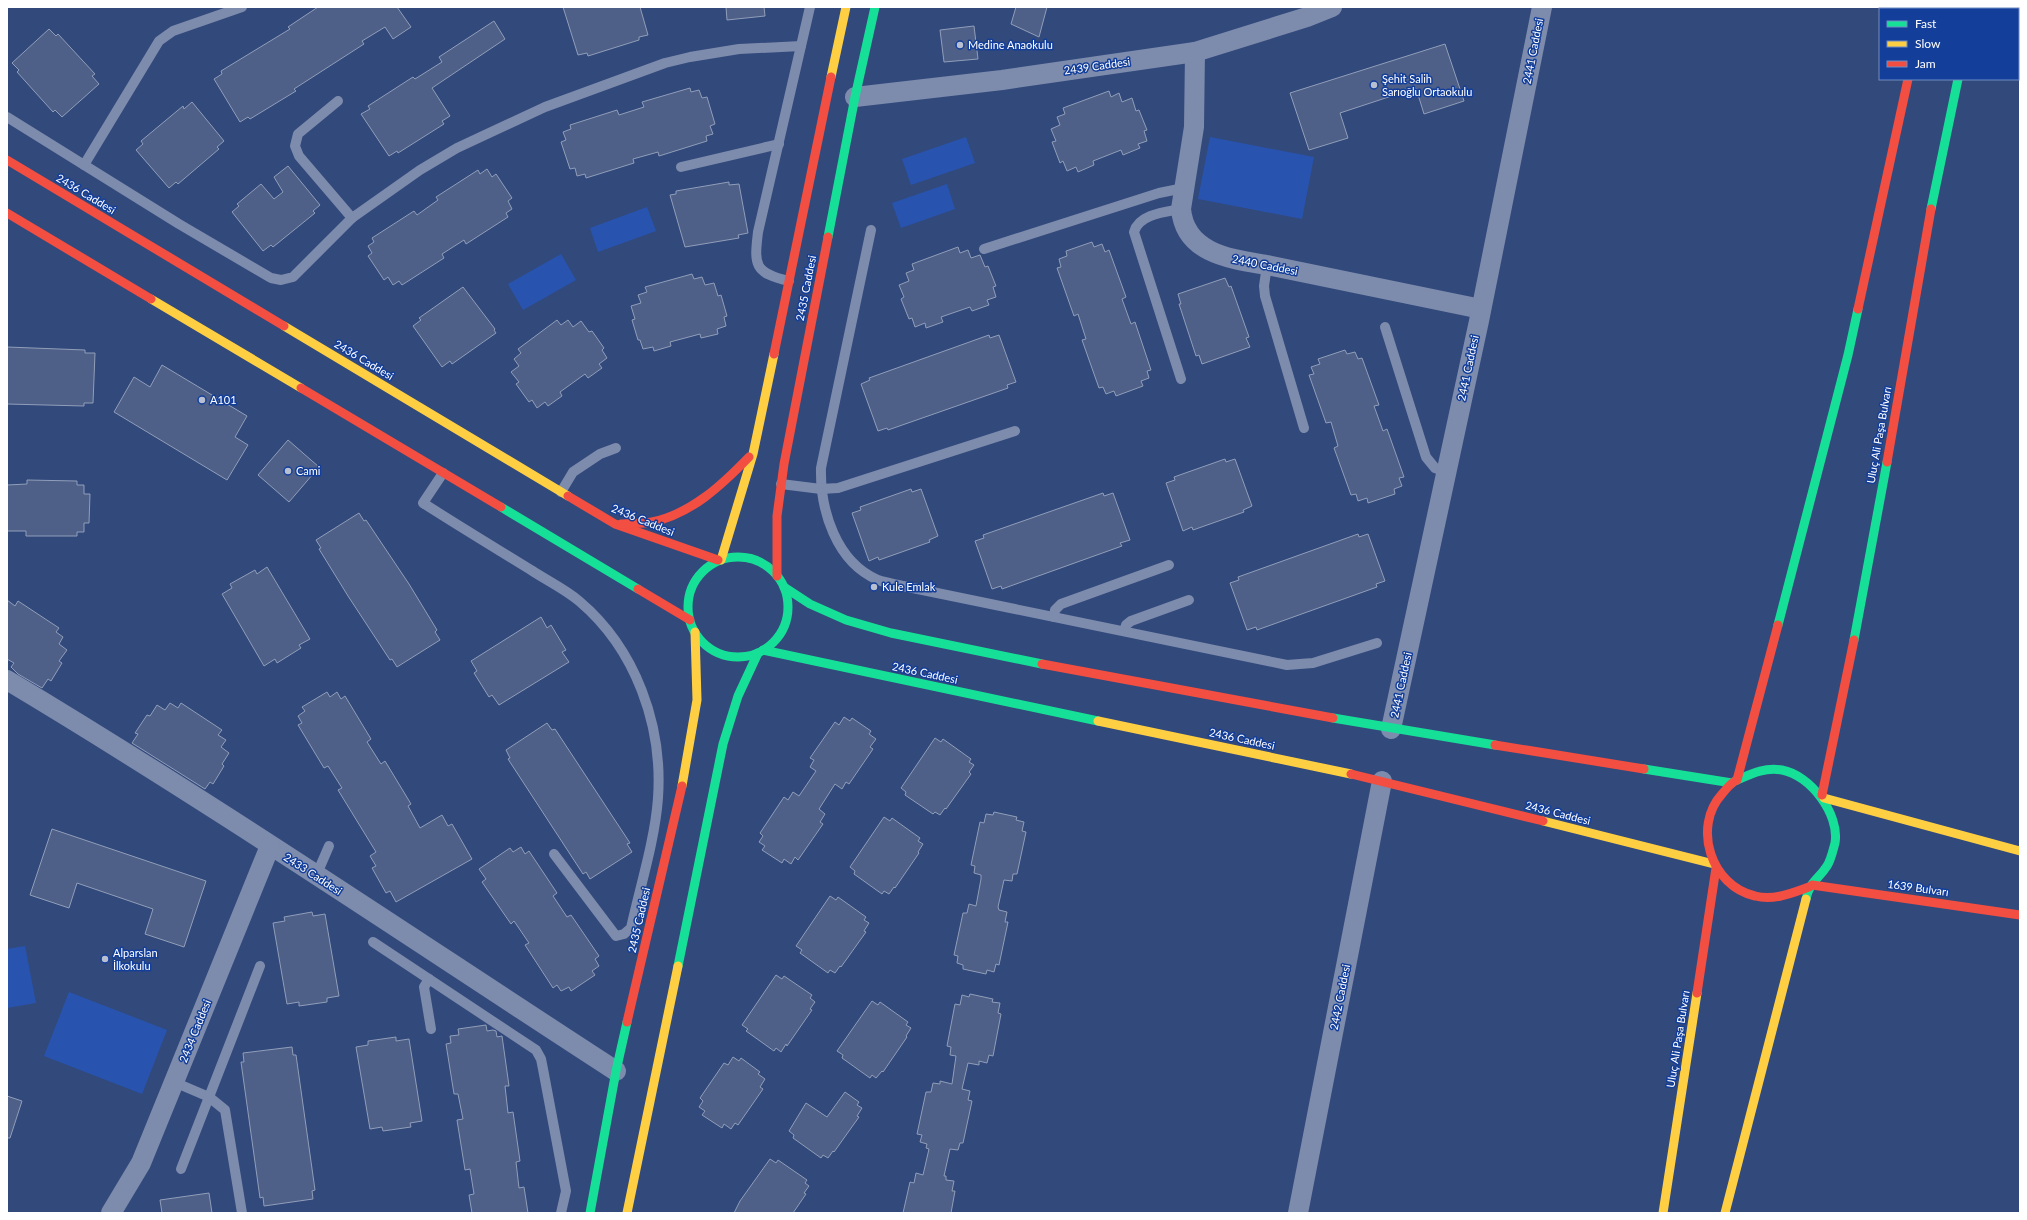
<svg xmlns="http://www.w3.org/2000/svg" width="2027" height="1220" viewBox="0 0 2027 1220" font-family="Lato,sans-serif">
<rect width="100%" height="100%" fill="#32497b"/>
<g fill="#2854b0">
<path d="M 966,137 L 975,163 L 911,185 L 902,159 Z"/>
<path d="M 1210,137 L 1314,157 L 1302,219 L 1198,199 Z"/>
<path d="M 947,184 L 955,209 L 901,228 L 892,203 Z"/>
<path d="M 647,207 L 656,231 L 598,252 L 590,228 Z"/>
<path d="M 561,254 L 576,280 L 523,310 L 508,284 Z"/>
<path d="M 25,946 L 36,1003 L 7,1008 L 7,949 Z"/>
<path d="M 69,992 L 167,1030 L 142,1094 L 44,1056 Z"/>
</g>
<g fill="#4e6088" stroke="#919eba">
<path d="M 318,7 L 397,7 L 411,27 L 393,39 L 385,27 L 362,41 L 364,44 L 294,89 L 296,91 L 250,119 L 248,117 L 240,122 L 214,79 L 222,74 L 221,71 L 290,29 L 288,27 Z"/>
<path d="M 563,7 L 640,7 L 648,35 L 639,37 L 639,40 L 588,56 L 587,53 L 578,55 Z"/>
<path d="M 726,7 L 764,7 L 765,16 L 727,20 Z"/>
<path d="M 1016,7 L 1047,7 L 1039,37 L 1011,24 Z"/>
<path d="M 494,21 L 505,39 L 432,88 L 450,116 L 442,121 L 444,124 L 398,153 L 397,151 L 389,156 L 361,114 L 370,109 L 368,106 L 413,77 L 415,79 L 442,62 L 439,57 Z"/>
<path d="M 974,26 L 978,59 L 944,62 L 940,30 Z"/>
<path d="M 49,29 L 56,36 L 58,34 L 95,74 L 92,76 L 99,84 L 62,117 L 55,110 L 53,112 L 17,72 L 19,70 L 12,63 Z"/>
<path d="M 1445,44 L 1464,101 L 1424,114 L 1416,88 L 1340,113 L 1348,138 L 1309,150 L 1290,93 Z"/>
<path d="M 690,88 L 691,92 L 699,90 L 702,98 L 707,97 L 715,124 L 710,126 L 713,134 L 706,136 L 707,141 L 659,156 L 658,152 L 633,159 L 634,163 L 586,178 L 585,174 L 577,176 L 575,168 L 570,169 L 561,142 L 566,140 L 563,132 L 571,129 L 570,125 L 617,110 L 619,115 L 644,107 L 642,102 Z"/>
<path d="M 1109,91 L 1111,97 L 1119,93 L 1122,102 L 1132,98 L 1136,111 L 1139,110 L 1147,130 L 1144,131 L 1147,141 L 1138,144 L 1140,148 L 1123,155 L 1121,150 L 1093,161 L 1094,165 L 1078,172 L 1076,167 L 1067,171 L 1063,161 L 1060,163 L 1052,142 L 1056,141 L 1051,129 L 1060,125 L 1057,117 L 1065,114 L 1063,108 Z"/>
<path d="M 192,102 L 224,141 L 217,147 L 219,149 L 178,184 L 176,182 L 169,188 L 136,150 L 143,144 L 141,141 L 183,106 L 184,109 Z"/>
<path d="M 288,166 L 320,205 L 313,211 L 315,213 L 273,247 L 271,245 L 263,251 L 232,212 L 239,206 L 237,204 L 261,184 L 274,199 L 283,192 L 274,177 Z"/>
<path d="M 487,169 L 492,177 L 496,174 L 512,198 L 508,201 L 512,209 L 506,213 L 508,217 L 466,244 L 464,240 L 442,254 L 444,258 L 402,285 L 399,281 L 393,285 L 388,277 L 384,280 L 368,256 L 372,253 L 368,246 L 374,242 L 372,238 L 414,211 L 417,215 L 438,200 L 436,197 L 478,170 L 480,174 Z"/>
<path d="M 729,182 L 729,185 L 739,184 L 748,233 L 738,235 L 739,238 L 685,247 L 670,195 L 676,194 L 676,191 Z"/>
<path d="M 1092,242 L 1094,247 L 1102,244 L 1105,252 L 1109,250 L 1126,297 L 1122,299 L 1131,324 L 1135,322 L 1151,370 L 1147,371 L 1149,378 L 1141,381 L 1143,386 L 1116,396 L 1114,391 L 1106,394 L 1103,387 L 1099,388 L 1082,340 L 1086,339 L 1078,314 L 1074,316 L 1057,268 L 1061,267 L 1059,259 L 1067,256 L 1066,251 Z"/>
<path d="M 958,247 L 960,253 L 968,250 L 971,258 L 980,255 L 985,267 L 988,266 L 996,286 L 993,287 L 996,297 L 987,300 L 989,305 L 972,311 L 970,307 L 941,317 L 943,322 L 926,328 L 925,323 L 915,327 L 912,318 L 909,319 L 901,299 L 904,297 L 899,285 L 909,281 L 906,273 L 914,270 L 912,264 Z"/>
<path d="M 692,274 L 694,279 L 702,277 L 705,285 L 714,283 L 718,296 L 721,295 L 727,316 L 724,317 L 726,326 L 717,329 L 718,334 L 701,338 L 700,334 L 670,342 L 671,346 L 654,351 L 653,347 L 643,349 L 640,340 L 638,340 L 632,320 L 635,319 L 631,306 L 641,303 L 638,295 L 647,292 L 645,287 Z"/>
<path d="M 1225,278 L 1229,287 L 1231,286 L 1249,337 L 1246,338 L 1250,347 L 1202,364 L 1199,355 L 1196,356 L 1179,304 L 1181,304 L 1178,294 Z"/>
<path d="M 463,287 L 495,329 L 494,330 L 496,333 L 452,364 L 450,361 L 442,367 L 413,326 L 421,320 L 419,318 Z"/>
<path d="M 557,320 L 561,325 L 568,320 L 573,327 L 581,321 L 589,332 L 592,331 L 604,348 L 602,350 L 607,358 L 599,364 L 602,368 L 588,378 L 585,374 L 560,392 L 562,396 L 548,406 L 545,402 L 537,408 L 532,400 L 529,402 L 516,384 L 519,382 L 511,372 L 519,366 L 514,359 L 521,353 L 518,349 Z"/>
<path d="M 989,335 L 990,338 L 999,335 L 1016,382 L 1007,385 L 1008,388 L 888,430 L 887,428 L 878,431 L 861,384 L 870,380 L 869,378 Z"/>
<path d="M 7,347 L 85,350 L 85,353 L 95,353 L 93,403 L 84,403 L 84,406 L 7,404 Z"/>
<path d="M 1345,350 L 1347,354 L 1355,352 L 1358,359 L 1362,358 L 1379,405 L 1374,406 L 1383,431 L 1387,429 L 1404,477 L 1399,478 L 1402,486 L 1394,489 L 1395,494 L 1368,503 L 1367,498 L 1358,501 L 1356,494 L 1351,495 L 1334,448 L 1338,446 L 1331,422 L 1326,423 L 1309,375 L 1314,374 L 1311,367 L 1320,364 L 1318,359 Z"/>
<path d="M 162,365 L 247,416 L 235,437 L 248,445 L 227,480 L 114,412 L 134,377 L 150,387 Z"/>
<path d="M 288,440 L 319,467 L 289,502 L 258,475 Z"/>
<path d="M 1225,459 L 1226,462 L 1235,459 L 1252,506 L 1243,510 L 1244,512 L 1193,530 L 1192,527 L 1183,531 L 1166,483 L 1175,480 L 1174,477 Z"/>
<path d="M 27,480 L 77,481 L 77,485 L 84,485 L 84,494 L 90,494 L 89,523 L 84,523 L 84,532 L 77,532 L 77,536 L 26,536 L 26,531 L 7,531 L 7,485 L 27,484 Z"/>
<path d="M 911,489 L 912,492 L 921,489 L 938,536 L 929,540 L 930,542 L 879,560 L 878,557 L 869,561 L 852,513 L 861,510 L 860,507 Z"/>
<path d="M 1103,493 L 1104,496 L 1113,493 L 1130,540 L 1120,543 L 1122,546 L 1002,589 L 1001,586 L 992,589 L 975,541 L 984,538 L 983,535 Z"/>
<path d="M 359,513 L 364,521 L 366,520 L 409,584 L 437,630 L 435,632 L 440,640 L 397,667 L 392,659 L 390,660 L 348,596 L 319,549 L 321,548 L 316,540 Z"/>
<path d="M 1358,534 L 1359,537 L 1368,534 L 1385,581 L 1376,584 L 1377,587 L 1257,630 L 1256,627 L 1247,630 L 1230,583 L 1239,580 L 1238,577 Z"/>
<path d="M 267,567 L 310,639 L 299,645 L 301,648 L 277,663 L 275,659 L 264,666 L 222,594 L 232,588 L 230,584 L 255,570 L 257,574 Z"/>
<path d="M 7,600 L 15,606 L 18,601 L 59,628 L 56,632 L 63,637 L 59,644 L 67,650 L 59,661 L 62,663 L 51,681 L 48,679 L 42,688 L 18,674 L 11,667 L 14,663 L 7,659 Z"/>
<path d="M 541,617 L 547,628 L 551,625 L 566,650 L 562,652 L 569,662 L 499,705 L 492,695 L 489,697 L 474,673 L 477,671 L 471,661 Z"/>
<path d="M 327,692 L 330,697 L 337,692 L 341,699 L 345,696 L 371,739 L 367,742 L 381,764 L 385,761 L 411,804 L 408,806 L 420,828 L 442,815 L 448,826 L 452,824 L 472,859 L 396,902 L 390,891 L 386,893 L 372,868 L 376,866 L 370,856 L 376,852 L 338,790 L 342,788 L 328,766 L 324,768 L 298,725 L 302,723 L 298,716 L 305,711 L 302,707 Z"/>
<path d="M 170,703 L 178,708 L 181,703 L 222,730 L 218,735 L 226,740 L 221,747 L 229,753 L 222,764 L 224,766 L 213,784 L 210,782 L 205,789 L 132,743 L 138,734 L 135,733 L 147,715 L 150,716 L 157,705 L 165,710 Z"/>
<path d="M 844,717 L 850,721 L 852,718 L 871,731 L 869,734 L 876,739 L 870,747 L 873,749 L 849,784 L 846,782 L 842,789 L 835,784 L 819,809 L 825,814 L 820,822 L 823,824 L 798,860 L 795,857 L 791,864 L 784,859 L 782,863 L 762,850 L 765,846 L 759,842 L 763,836 L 760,833 L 784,797 L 788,800 L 793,792 L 799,796 L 816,771 L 810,767 L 814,760 L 810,758 L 835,722 L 839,725 Z"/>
<path d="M 547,723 L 552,730 L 555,729 L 630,843 L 627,844 L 632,852 L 590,879 L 586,872 L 583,874 L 508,759 L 510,758 L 506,750 Z"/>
<path d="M 935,738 L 941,742 L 943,739 L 971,759 L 969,762 L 974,765 L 969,772 L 971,774 L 946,809 L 945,808 L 940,815 L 935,812 L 933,814 L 905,795 L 906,792 L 901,788 Z"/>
<path d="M 994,812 L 1017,817 L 1016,820 L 1024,822 L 1022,831 L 1026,832 L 1017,874 L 1013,874 L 1012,881 L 1004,880 L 998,907 L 999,910 L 1007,912 L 1005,922 L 1008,922 L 999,965 L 996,964 L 994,972 L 987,970 L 986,974 L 963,969 L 963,965 L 957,963 L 958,956 L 954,955 L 963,913 L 967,913 L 969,904 L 976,906 L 981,879 L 981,875 L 974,873 L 975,866 L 971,865 L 980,822 L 984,823 L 986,814 L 993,815 Z"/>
<path d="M 884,817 L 890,821 L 892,818 L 920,838 L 918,841 L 923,844 L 918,852 L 919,853 L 895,888 L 894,887 L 889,894 L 884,891 L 882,894 L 854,874 L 855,871 L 850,867 Z"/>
<path d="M 52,829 L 206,881 L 184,947 L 145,934 L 153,909 L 77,883 L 69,908 L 30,895 Z"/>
<path d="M 521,847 L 525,854 L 529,851 L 557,893 L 553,896 L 567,917 L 571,915 L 599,956 L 595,959 L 599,966 L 592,971 L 595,975 L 571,991 L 569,987 L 561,991 L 557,985 L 553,988 L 525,945 L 529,943 L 514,921 L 511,924 L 482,882 L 486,879 L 479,869 L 510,848 L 513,852 Z"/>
<path d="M 830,896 L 836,900 L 838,897 L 866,917 L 864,920 L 869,923 L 864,931 L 866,932 L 841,967 L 840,966 L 835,973 L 830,970 L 828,973 L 800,953 L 802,950 L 796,946 Z"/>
<path d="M 312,912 L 313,916 L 325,914 L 339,996 L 327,998 L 327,1002 L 299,1006 L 299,1002 L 287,1004 L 273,923 L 285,921 L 284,917 Z"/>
<path d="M 776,975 L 782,979 L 784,976 L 812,995 L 810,998 L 815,1002 L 810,1009 L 812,1010 L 787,1046 L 786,1044 L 781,1052 L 776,1048 L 774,1051 L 746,1031 L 748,1029 L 742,1025 Z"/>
<path d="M 970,994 L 993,999 L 992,1002 L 1000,1003 L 998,1013 L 1001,1014 L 993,1056 L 989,1055 L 987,1063 L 979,1061 L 979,1065 L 968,1063 L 962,1089 L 970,1091 L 968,1100 L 972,1101 L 963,1143 L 960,1143 L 958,1150 L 950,1149 L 944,1176 L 946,1176 L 946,1180 L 954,1181 L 952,1191 L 955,1191 L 951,1213 L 903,1213 L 910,1182 L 914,1183 L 916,1173 L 923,1175 L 929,1149 L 926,1148 L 927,1144 L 920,1142 L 922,1135 L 917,1134 L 926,1092 L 931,1092 L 933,1083 L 940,1084 L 940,1081 L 952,1084 L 956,1056 L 950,1055 L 951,1047 L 947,1046 L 955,1004 L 960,1005 L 962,995 L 969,997 Z"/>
<path d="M 872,1001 L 878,1005 L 880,1002 L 908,1022 L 906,1025 L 911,1028 L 906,1036 L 907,1037 L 883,1072 L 882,1071 L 876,1078 L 872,1075 L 870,1078 L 842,1058 L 843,1055 L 837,1051 Z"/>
<path d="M 486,1025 L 487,1031 L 493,1030 L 496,1031 L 497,1037 L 502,1036 L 509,1086 L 505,1086 L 508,1113 L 513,1112 L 520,1161 L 516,1162 L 519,1188 L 524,1187 L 528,1213 L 472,1213 L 469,1195 L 474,1194 L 470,1169 L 465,1170 L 457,1120 L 463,1119 L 458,1094 L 454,1094 L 446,1044 L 451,1043 L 450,1036 L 459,1035 L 458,1029 Z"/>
<path d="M 396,1037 L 396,1041 L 409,1039 L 422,1121 L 410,1123 L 411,1127 L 383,1131 L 382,1127 L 370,1129 L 356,1047 L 368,1045 L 368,1041 Z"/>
<path d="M 292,1047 L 293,1055 L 296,1055 L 315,1190 L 312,1191 L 313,1199 L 264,1206 L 263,1197 L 260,1198 L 241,1062 L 244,1062 L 243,1053 Z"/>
<path d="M 733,1057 L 739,1061 L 741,1058 L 760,1072 L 758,1074 L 765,1079 L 760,1087 L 763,1089 L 738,1125 L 735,1123 L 731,1129 L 724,1124 L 722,1128 L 702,1115 L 705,1111 L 699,1107 L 703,1101 L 700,1098 L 724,1063 L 728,1065 Z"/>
<path d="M 845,1092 L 859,1102 L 857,1105 L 862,1108 L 857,1116 L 859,1117 L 834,1152 L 833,1151 L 828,1158 L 823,1155 L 821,1158 L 793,1138 L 794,1135 L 789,1131 L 806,1103 L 827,1117 Z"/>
<path d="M 7,1096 L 22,1101 L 10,1138 L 7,1138 Z"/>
<path d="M 770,1159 L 776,1163 L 778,1160 L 807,1180 L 805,1183 L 809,1186 L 804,1193 L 806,1194 L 793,1213 L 734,1213 L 740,1201 Z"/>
<path d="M 209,1193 L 212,1213 L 162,1213 L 160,1200 Z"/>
</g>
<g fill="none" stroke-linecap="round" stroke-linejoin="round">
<g stroke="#7d8bad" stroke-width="10">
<path d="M 338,101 L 298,134 L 295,146 L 299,156 L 352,218"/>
<path d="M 7,117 L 179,224 L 271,278 L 281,280 L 293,277 L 352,218 L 420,170 L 457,148 L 545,107 L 665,63 L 690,57 L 739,49 L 801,46"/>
<path d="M 84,165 L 159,41 L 173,31 L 242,7"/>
<path d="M 681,167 L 779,144"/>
<path d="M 871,230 L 821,468 C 820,510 836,562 878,580 C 886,583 895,584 903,586 L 1287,665 L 1313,663 L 1377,643"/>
<path d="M 984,249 L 1159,193 L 1184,188"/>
<path d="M 1267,265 L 1264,286 L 1265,296 L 1304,428"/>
<path d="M 789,281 C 754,273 754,265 758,232 L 810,7"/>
<path d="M 1385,327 L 1426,457 L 1435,468 L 1446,472"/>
<path d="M 1181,379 L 1134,232 C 1139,214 1166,212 1181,209"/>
<path d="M 443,473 L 423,503 C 459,526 495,548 531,570 C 546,580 565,589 579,601 C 636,649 663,726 658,798 C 655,840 640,887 631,928 L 624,934 L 616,936 L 554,854"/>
<path d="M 781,484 L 821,489 L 838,488 L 1015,431"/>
<path d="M 561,492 L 573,472 L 600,454 L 616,448"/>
<path d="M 1054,617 L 1055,610 L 1061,604 L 1169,565"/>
<path d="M 1124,631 L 1126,625 L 1131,621 L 1189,600"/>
<path d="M 316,876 L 329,846"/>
<path d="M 373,942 L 536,1050 L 541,1059 L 543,1069 L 566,1191 L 561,1213"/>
<path d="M 429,979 L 424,987 L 431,1029"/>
<path d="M 174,1082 L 209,1097 L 225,1110 L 242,1213"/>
<path d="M 181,1169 L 260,966"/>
</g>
<g stroke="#7d8bad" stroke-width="20">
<path d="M 1195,52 L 1194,127 L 1181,209 C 1185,254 1231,259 1267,265 L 1481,309"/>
<path d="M 855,97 L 1002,80 L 1195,52 L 1307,17 L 1332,7"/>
<path d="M 7,680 C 214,804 414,940 616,1071"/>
<path d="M 1391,729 L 1479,321 L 1542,7"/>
<path d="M 111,1213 L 141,1163 L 270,846"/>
<path d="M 1298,1213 L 1382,781"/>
</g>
<g stroke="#16e098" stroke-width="9">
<path d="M 1931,209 L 1958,79"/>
<path d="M 828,237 L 855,97 L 875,7"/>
<path d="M 501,507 L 638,589"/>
<circle cx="738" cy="607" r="50"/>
<path d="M 784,587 L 810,604 L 846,620 L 891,633 L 1042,664"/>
<path d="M 1778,625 L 1848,355 L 1858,309"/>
<path d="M 1854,640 L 1887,462"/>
<path d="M 763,650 L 1098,721"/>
<path d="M 1333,718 L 1495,745"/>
<path d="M 1644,769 L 1732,783"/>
<path d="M 1735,781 C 1751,774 1764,767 1782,770 C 1810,775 1840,814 1835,843 C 1833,850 1831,860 1827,866 C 1818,880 1810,881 1806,899"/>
<path d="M 678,966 L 723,744 L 738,696 L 758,653"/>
<path d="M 590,1213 L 616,1071 L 627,1022"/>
</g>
<g stroke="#ffcf43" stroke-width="9">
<path d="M 1923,7 L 1923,9"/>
<path d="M 831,77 L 846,7"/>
<path d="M 151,299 L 301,388"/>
<path d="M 284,326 L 568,496"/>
<path d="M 721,560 L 753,454 L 774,354"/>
<path d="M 1098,721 L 1351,774"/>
<path d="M 682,786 L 697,700 L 695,632"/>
<path d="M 1824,798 L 2020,851"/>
<path d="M 1543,821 L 1714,864"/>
<path d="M 627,1213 L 678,966"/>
<path d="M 1663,1213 L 1697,993"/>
<path d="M 1725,1213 L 1806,899"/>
</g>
<g stroke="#f24e42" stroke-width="9">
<path d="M 1972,7 L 1972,9"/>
<path d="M 7,160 L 284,326"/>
<path d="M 7,213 L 151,299"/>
<path d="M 1858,309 L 1908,79"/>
<path d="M 774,354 L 831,77"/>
<path d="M 301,388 L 501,507"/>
<path d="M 1887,462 L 1931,209"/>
<path d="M 568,496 L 615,524 L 718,560"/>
<path d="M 621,524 C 631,523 642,524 652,522 C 691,514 722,485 749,457"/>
<path d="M 777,576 L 777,516 L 784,464 L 828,237"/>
<path d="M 638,589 L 690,620"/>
<path d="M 1042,664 L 1333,718"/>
<path d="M 1495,745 L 1644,769"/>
<path d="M 1351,774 L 1543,821"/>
<path d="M 1737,780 L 1778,625"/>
<path d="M 1735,781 C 1730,784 1726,789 1722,794 C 1692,827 1711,886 1755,896 C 1774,901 1792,893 1809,887"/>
<path d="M 1822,795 L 1854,640"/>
<path d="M 1812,885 L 2020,915"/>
<path d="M 1697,993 L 1716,868"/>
<path d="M 627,1022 L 682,786"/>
</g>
</g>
<g fill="#b7bfd1" stroke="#133e9a" stroke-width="1.5">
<circle cx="960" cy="45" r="4"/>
<circle cx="1374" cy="85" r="4"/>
<circle cx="202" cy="400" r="4"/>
<circle cx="288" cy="471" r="4"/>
<circle cx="874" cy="587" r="4"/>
<circle cx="105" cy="959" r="4"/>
</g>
<g text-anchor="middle" stroke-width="3" stroke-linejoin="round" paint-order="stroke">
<g font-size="11" fill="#fff" stroke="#133e9a" text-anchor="start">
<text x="968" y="49">Medine Anaokulu</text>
<text x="1382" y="83">Şehit Salih<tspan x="1382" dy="13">Sarıoğlu Ortaokulu</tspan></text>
<text x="210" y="404">A101</text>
<text x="296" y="475">Cami</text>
<text x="882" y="591">Kule Emlak</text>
<text x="113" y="957">Alparslan<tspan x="113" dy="13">İlkokulu</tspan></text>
</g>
<g font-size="11" fill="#fff" stroke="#133e9a">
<text transform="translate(1533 51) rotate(-79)" y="4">2441 Caddesi</text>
<text transform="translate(1097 66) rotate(-8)" y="4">2439 Caddesi</text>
<text transform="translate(86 194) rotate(31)" y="4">2436 Caddesi</text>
<text transform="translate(1265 265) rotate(11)" y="4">2440 Caddesi</text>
<text transform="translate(806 288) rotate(-79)" y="4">2435 Caddesi</text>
<text transform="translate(364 360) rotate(31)" y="4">2436 Caddesi</text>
<text transform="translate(1468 368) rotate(-78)" y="4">2441 Caddesi</text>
<text transform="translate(1879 435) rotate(-80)" y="4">Uluç Ali Paşa Bulvarı</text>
<text transform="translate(643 520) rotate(22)" y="4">2436 Caddesi</text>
<text transform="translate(925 673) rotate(12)" y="4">2436 Caddesi</text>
<text transform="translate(1401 685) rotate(-78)" y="4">2441 Caddesi</text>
<text transform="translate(1242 739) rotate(12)" y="4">2436 Caddesi</text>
<text transform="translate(1558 813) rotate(14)" y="4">2436 Caddesi</text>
<text transform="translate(313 874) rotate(33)" y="4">2433 Caddesi</text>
<text transform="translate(1918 888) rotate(8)" y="4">1639 Bulvarı</text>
<text transform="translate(639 920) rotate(-77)" y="4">2435 Caddesi</text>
<text transform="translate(1340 997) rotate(-79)" y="4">2442 Caddesi</text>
<text transform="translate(195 1031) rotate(-68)" y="4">2434 Caddesi</text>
<text transform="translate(1678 1039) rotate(-81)" y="4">Uluç Ali Paşa Bulvarı</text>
</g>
</g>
<rect width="2027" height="1220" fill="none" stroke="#ffffff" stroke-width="16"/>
<rect x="1879" y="8" width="140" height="72" fill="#133e9a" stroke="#718bc2"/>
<rect x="1887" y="21" width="20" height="6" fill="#16e098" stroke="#718bc2"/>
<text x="1915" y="28" font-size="12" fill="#ffffff">Fast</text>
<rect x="1887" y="41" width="20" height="6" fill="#ffcf43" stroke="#718bc2"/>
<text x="1915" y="48" font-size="12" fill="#ffffff">Slow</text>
<rect x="1887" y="61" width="20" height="6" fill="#f24e42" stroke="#718bc2"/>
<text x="1915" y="68" font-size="12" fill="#ffffff">Jam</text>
</svg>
